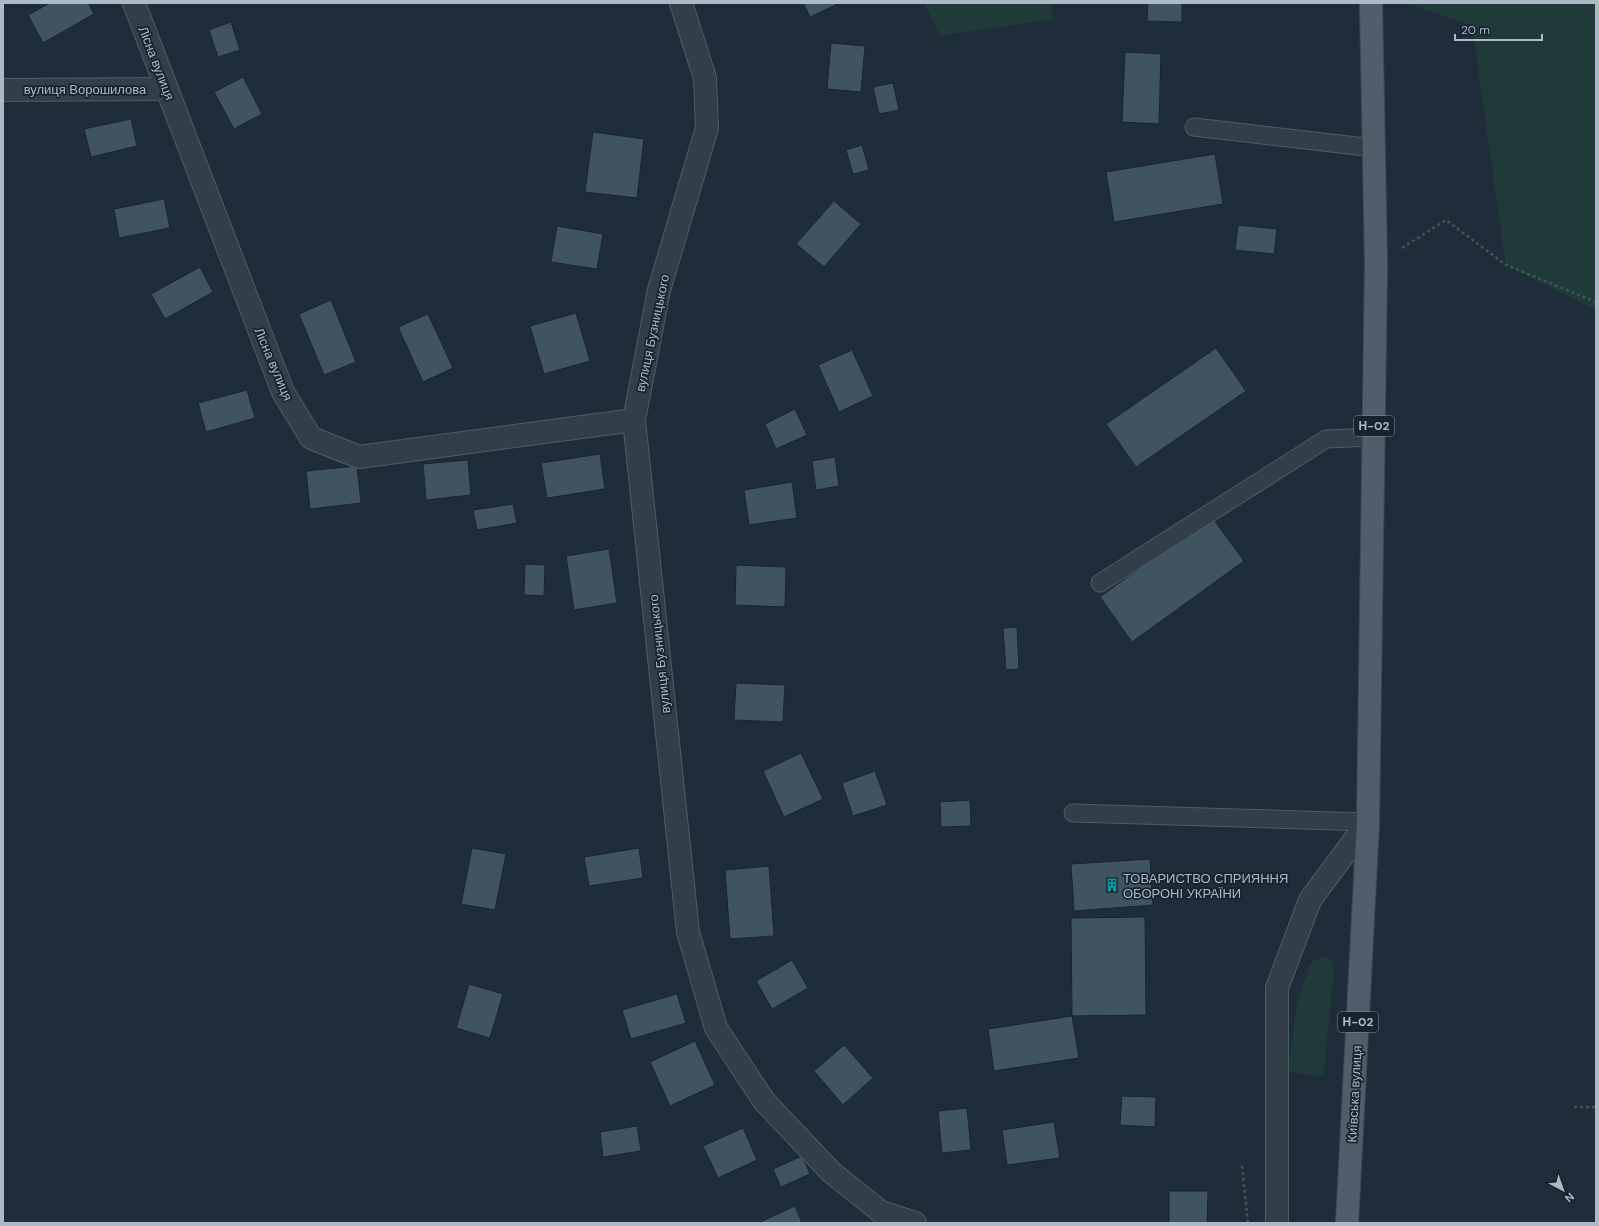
<svg xmlns="http://www.w3.org/2000/svg" width="1599" height="1226" viewBox="0 0 1599 1226" font-family="'DM Sans',sans-serif">
<rect width="100%" height="100%" fill="#1e2d39"/>
<g fill="#203a3a">
<path d="M 924,3 L 1051,3 L 1053,19 L 940,36 Z"/>
<path d="M 1404,3 L 1596,3 L 1596,310 L 1506,265 L 1472,25 Z"/>
<path d="M 1324,957 L 1331,959 L 1334,969 L 1323,1077 L 1288,1071 L 1297,1003 L 1311,961 Z"/>
</g>
<g fill="#405361" stroke="#192530">
<path d="M 50,3 L 88,3 L 94,14 L 43,43 L 28,15 Z"/>
<path d="M 803,3 L 840,3 L 810,17 Z"/>
<path d="M 1148,3 L 1182,3 L 1182,22 L 1147,21 Z"/>
<path d="M 231,22 L 240,50 L 218,57 L 209,30 Z"/>
<path d="M 831,43 L 865,46 L 861,92 L 827,89 Z"/>
<path d="M 1125,52 L 1161,54 L 1159,124 L 1122,122 Z"/>
<path d="M 243,77 L 262,114 L 234,129 L 214,92 Z"/>
<path d="M 893,83 L 899,110 L 879,114 L 873,87 Z"/>
<path d="M 131,119 L 137,146 L 91,157 L 84,129 Z"/>
<path d="M 593,132 L 644,139 L 637,198 L 585,192 Z"/>
<path d="M 862,145 L 869,170 L 853,174 L 846,150 Z"/>
<path d="M 1215,154 L 1223,204 L 1114,222 L 1106,172 Z"/>
<path d="M 164,199 L 170,228 L 119,238 L 114,209 Z"/>
<path d="M 834,201 L 861,224 L 824,267 L 796,244 Z"/>
<path d="M 1238,225 L 1277,229 L 1274,254 L 1235,250 Z"/>
<path d="M 557,226 L 603,234 L 597,269 L 551,262 Z"/>
<path d="M 200,267 L 213,292 L 165,319 L 151,294 Z"/>
<path d="M 331,300 L 356,362 L 324,375 L 299,314 Z"/>
<path d="M 576,313 L 590,361 L 544,374 L 530,326 Z"/>
<path d="M 428,314 L 453,368 L 423,382 L 398,327 Z"/>
<path d="M 1216,348 L 1246,391 L 1136,467 L 1106,424 Z"/>
<path d="M 852,350 L 873,396 L 839,412 L 818,365 Z"/>
<path d="M 247,390 L 255,418 L 206,432 L 198,403 Z"/>
<path d="M 795,409 L 807,435 L 776,449 L 765,424 Z"/>
<path d="M 600,454 L 605,489 L 547,498 L 541,463 Z"/>
<path d="M 835,457 L 839,486 L 816,490 L 812,461 Z"/>
<path d="M 468,460 L 471,495 L 426,500 L 423,464 Z"/>
<path d="M 357,466 L 361,503 L 310,509 L 306,471 Z"/>
<path d="M 792,482 L 797,518 L 749,525 L 744,490 Z"/>
<path d="M 513,504 L 517,523 L 477,530 L 473,510 Z"/>
<path d="M 1211,516 L 1244,561 L 1132,642 L 1100,597 Z"/>
<path d="M 609,549 L 617,603 L 574,610 L 566,556 Z"/>
<path d="M 525,564 L 545,565 L 544,596 L 524,595 Z"/>
<path d="M 736,565 L 786,567 L 785,607 L 735,605 Z"/>
<path d="M 1017,627 L 1019,669 L 1006,670 L 1003,628 Z"/>
<path d="M 736,683 L 785,685 L 783,722 L 734,720 Z"/>
<path d="M 801,753 L 823,799 L 784,817 L 763,771 Z"/>
<path d="M 875,771 L 887,805 L 853,816 L 842,783 Z"/>
<path d="M 970,800 L 971,826 L 941,827 L 940,802 Z"/>
<path d="M 472,848 L 506,854 L 495,910 L 461,904 Z"/>
<path d="M 639,848 L 643,878 L 589,886 L 584,857 Z"/>
<path d="M 1150,859 L 1153,905 L 1074,911 L 1071,864 Z"/>
<path d="M 769,866 L 774,936 L 730,939 L 725,870 Z"/>
<path d="M 1145,917 L 1146,1015 L 1072,1016 L 1071,918 Z"/>
<path d="M 792,960 L 808,988 L 772,1009 L 756,981 Z"/>
<path d="M 469,984 L 503,994 L 490,1038 L 456,1028 Z"/>
<path d="M 677,994 L 686,1023 L 631,1039 L 622,1010 Z"/>
<path d="M 1072,1016 L 1079,1058 L 994,1071 L 988,1029 Z"/>
<path d="M 695,1041 L 715,1085 L 670,1106 L 650,1062 Z"/>
<path d="M 844,1045 L 873,1078 L 843,1105 L 814,1071 Z"/>
<path d="M 1122,1096 L 1156,1097 L 1155,1127 L 1120,1125 Z"/>
<path d="M 967,1108 L 971,1150 L 942,1153 L 938,1111 Z"/>
<path d="M 1054,1122 L 1060,1158 L 1007,1165 L 1002,1130 Z"/>
<path d="M 637,1126 L 641,1151 L 603,1157 L 600,1132 Z"/>
<path d="M 743,1128 L 757,1160 L 718,1178 L 703,1146 Z"/>
<path d="M 802,1156 L 810,1174 L 781,1187 L 773,1169 Z"/>
<path d="M 1169,1191 L 1208,1191 L 1207,1223 L 1169,1223 Z"/>
<path d="M 795,1206 L 802,1223 L 758,1223 Z"/>
</g>
<g fill="none" stroke-linecap="round" stroke-linejoin="round">
<g stroke="#4f5c67" stroke-width="19">
<g id="service">
<path d="M 1194,127 L 1374,148"/>
<path d="M 1100,583 L 1326,439 L 1374,437"/>
<path d="M 1073,813 L 1368,822"/>
</g>
</g>
<g stroke="#4f5c67" stroke-width="24">
<g id="minor">
<path d="M 134,3 L 283,392 L 311,438 L 359,457 L 634,420"/>
<path d="M 681,3 L 705,78 L 707,128 L 659,290 L 634,420 L 688,932 L 716,1028 L 764,1101 L 831,1172 L 881,1212 L 915,1223"/>
<path d="M 3,90 L 167,89"/>
<path d="M 1277,1223 L 1277,988 L 1310,900 L 1368,822"/>
</g>
</g>
<g stroke="#3e4a56" stroke-width="24">
<path id="primary" d="M 1347,1223 L 1368,822 L 1376,264 L 1371,3"/>
</g>
<g stroke="#3e5756" stroke-width="2.5" stroke-dasharray="3 3" stroke-linecap="butt">
<path d="M 1402,248 L 1446,220 L 1506,265 L 1596,302"/>
<path d="M 1574,1107 L 1596,1107"/>
<path d="M 1242,1166 L 1248,1223"/>
</g>
<use href="#service" stroke="#323f49" stroke-width="17"/>
<use href="#minor" stroke="#323f49" stroke-width="22"/>
<use href="#primary" stroke="#4f5e6a" stroke-width="22"/>
</g>
<defs>
<g id="building-bare" transform="scale(1.08)"><path d="M-4-6H4V6H1V3H-1V6H-4ZM-2.5-4.3h1.7v1.8h-1.7ZM.8-4.3h1.7v1.8H.8ZM-2.5-1h1.7V.8h-1.7ZM.8-1h1.7V.8H.8Z" fill="#0f9aa8" stroke="#17232e" stroke-width="2.5" paint-order="stroke"/></g>
</defs>
<g fill-rule="evenodd">
<use href="#building-bare" x="1112" y="885"/>
</g>
<g text-anchor="middle" stroke-width="3.5" stroke-linejoin="round" paint-order="stroke">
<g fill="#17232e" stroke="#7f8c98" stroke-width="1">
<rect x="1354" y="416" width="40" height="20" rx="3"/>
<rect x="1338" y="1012" width="40" height="20" rx="3"/>
</g>
<g font-size="12" font-weight="bold" fill="#acb9c6">
<text x="1374" y="430">Н-02</text>
<text x="1358" y="1026">Н-02</text>
</g>
<g font-size="13" fill="#acb9c6" stroke="#17232e">
<text transform="translate(157 63) rotate(69)" y="5">Лісна вулиця</text>
<text x="85" y="94">вулиця Ворошилова</text>
<text transform="translate(652 333) rotate(-78)" y="5">вулиця Бузницького</text>
<text transform="translate(274 364) rotate(67)" y="5">Лісна вулиця</text>
<text transform="translate(659 654) rotate(-96)" y="5">вулиця Бузницького</text>
<text transform="translate(1354 1094) rotate(-87)" y="5">Київська вулиця</text>
</g>
<g font-size="13" fill="#acb9c6" stroke="#17232e" text-anchor="start">
<text x="1123" y="883">ТОВАРИСТВО СПРИЯННЯ<tspan x="1123" dy="15">ОБОРОНІ УКРАЇНИ</tspan></text>
</g>
</g>
<rect width="1599" height="1226" fill="none" stroke="#acb9c6" stroke-width="8"/>
<g transform="translate(1563 1190) rotate(139)" stroke="#17232e" stroke-width="3" paint-order="stroke">
<path d="M0-3L7 15L0 10L-7 15Z" fill="#acb9c6"/>
<text y="-6" font-size="11" font-weight="bold" text-anchor="middle" fill="#acb9c6">N</text>
</g>
<path d="M1455 34v6h87v-6" fill="none" stroke="#acb9c6" stroke-width="2"/>
<text x="1461" y="34" font-size="12" fill="#acb9c6" stroke="#17232e" stroke-width="3" paint-order="stroke">20 m</text>
</svg>
